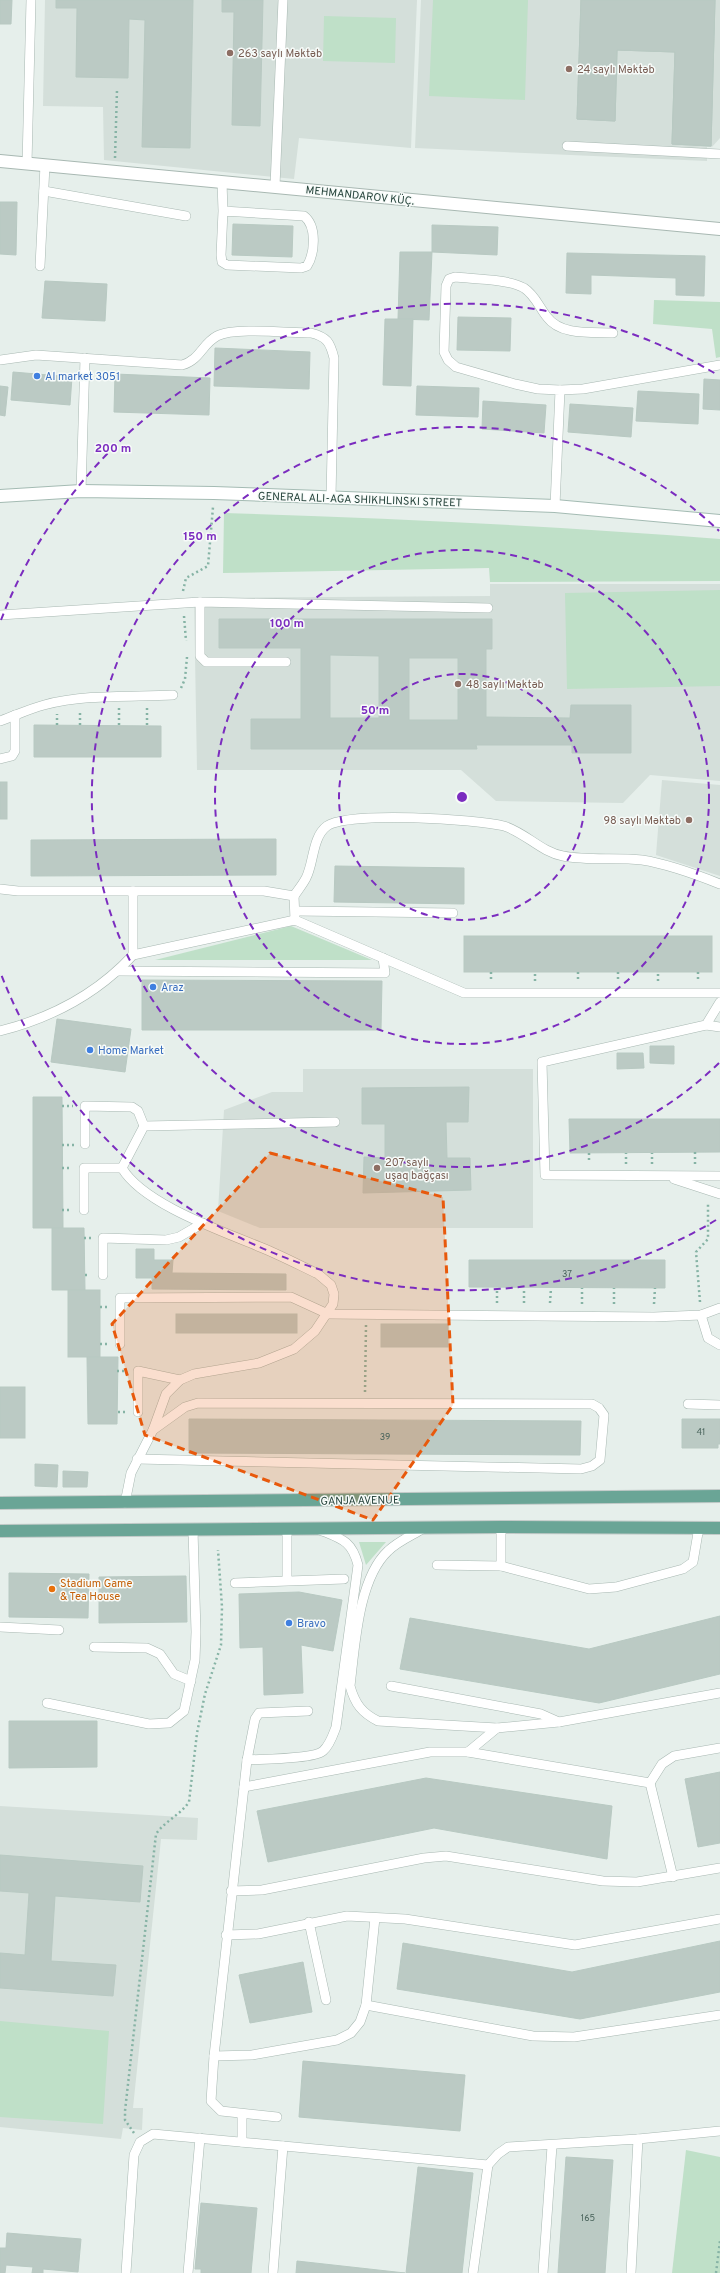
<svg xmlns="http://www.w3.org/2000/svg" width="720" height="2273" viewBox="0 0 720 2273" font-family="Overpass,sans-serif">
<rect width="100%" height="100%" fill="#e6efeb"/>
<g fill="#d4dfda">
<path d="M 45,0 L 417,0 L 411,148 L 299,138 L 294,179 L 104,160 L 103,107 L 43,106 Z"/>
<path d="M 421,0 L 720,0 L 720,138 L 712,147 L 707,147 L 707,161 L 415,148 Z"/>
<path d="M 490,584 L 720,584 L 720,781 L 650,775 L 623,803 L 496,801 L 461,770 L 197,770 L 194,598 L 490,596 Z"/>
<path d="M 662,780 L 720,785 L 720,876 L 656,855 Z"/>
<path d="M 303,1069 L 533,1069 L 533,1228 L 260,1228 L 218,1211 L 224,1110 L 272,1092 L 303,1092 Z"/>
<path d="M 0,1806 L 198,1818 L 197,1840 L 161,1839 L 133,2108 L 143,2108 L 142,2130 L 123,2128 L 121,2139 L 0,2127 Z"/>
</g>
<g fill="#bfe0c8">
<path d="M 433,0 L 528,0 L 525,100 L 429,96 Z"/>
<path d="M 324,16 L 396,18 L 395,63 L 323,61 Z"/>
<path d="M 654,300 L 720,302 L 720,357 L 716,358 L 712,329 L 653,324 Z"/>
<path d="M 224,513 C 390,518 555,526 720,539 L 720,581 L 490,582 L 489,568 L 223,573 Z"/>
<path d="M 720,590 L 720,686 L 567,689 L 565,593 Z"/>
<path d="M 291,926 L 372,960 L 155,960 Z"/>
<path d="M 359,1542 L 386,1542 L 366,1565 Z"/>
<path d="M 0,2021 L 109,2031 L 103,2124 L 0,2117 Z"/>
<path d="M 686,2150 L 720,2157 L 720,2273 L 672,2273 Z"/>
</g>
<g fill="#bbcac4" stroke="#b8c9c2" fill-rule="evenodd">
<path d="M 0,0 L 12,0 L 11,24 L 0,24 Z"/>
<path d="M 56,0 L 193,0 L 190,148 L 142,147 L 145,20 L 129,19 L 128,78 L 76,77 L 77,8 L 56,8 Z"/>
<path d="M 222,0 L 263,0 L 260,126 L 232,125 L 234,12 L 222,12 Z"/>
<path d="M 581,0 L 619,0 L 618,27 L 677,28 L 678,0 L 715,0 L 711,146 L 672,144 L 675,52 L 617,50 L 615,121 L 577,119 Z"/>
<path d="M 581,0 L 715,0 L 711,146 L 672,144 L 675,52 L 617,50 L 615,121 L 577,119 Z"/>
<path d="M 0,202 L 17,202 L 16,255 L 0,254 Z"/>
<path d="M 233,224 L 293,226 L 292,257 L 232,255 Z"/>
<path d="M 432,225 L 498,227 L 497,255 L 432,252 Z"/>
<path d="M 400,252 L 432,252 L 429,320 L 398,319 Z"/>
<path d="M 567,253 L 705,256 L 704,296 L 676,295 L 676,278 L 591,275 L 591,294 L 566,293 Z"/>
<path d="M 45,281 L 107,284 L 105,321 L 42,318 Z"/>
<path d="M 458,317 L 511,318 L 510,351 L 457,350 Z"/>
<path d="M 385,319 L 413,319 L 411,386 L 383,385 Z"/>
<path d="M 215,348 L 310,352 L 309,389 L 214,386 Z"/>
<path d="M 13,372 L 72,377 L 70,405 L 11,400 Z"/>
<path d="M 115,374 L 210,378 L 209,415 L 114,412 Z"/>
<path d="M 704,379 L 720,380 L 720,410 L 703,409 Z"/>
<path d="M 0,386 L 8,387 L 5,416 L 0,415 Z"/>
<path d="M 417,386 L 479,388 L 478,417 L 416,415 Z"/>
<path d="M 638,391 L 699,394 L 698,424 L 636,421 Z"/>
<path d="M 483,401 L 546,405 L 544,433 L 482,429 Z"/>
<path d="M 570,404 L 633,408 L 631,437 L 568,432 Z"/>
<path d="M 219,619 L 492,619 L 492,649 L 486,649 L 486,717 L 570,718 L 571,705 L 631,705 L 631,753 L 572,753 L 572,745 L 476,745 L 477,749 L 251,749 L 251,719 L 301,719 L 301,648 L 219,648 ZM 330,655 L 379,656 L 379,718 L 330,718 ZM 409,658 L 458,658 L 458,720 L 409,720 Z"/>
<path d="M 34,725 L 161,726 L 161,757 L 34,757 Z"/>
<rect x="0" y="782" width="7" height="37"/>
<path d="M 276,839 L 276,875 L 31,876 L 31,840 Z"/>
<path d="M 335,866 L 464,868 L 464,904 L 334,902 Z"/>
<rect x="464" y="936" width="248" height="36"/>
<path d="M 142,980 L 382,981 L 381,1030 L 142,1030 Z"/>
<path d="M 57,1019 L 131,1029 L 125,1072 L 51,1062 Z"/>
<path d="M 650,1046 L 674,1046 L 674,1064 L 650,1063 Z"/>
<path d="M 617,1053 L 643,1053 L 644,1068 L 617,1069 Z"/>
<path d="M 469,1087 L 468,1122 L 446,1122 L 447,1158 L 470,1158 L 471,1190 L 363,1193 L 364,1157 L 385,1158 L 385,1124 L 362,1124 L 362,1088 Z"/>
<path d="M 33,1097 L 62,1097 L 63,1228 L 33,1228 Z"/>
<path d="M 569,1119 L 720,1119 L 720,1152 L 570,1153 Z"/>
<path d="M 52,1228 L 84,1228 L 85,1290 L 52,1290 Z"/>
<path d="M 136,1249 L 154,1249 L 154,1260 L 173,1260 L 172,1273 L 286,1274 L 286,1290 L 152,1289 L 152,1278 L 136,1278 Z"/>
<path d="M 469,1260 L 665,1260 L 665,1288 L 469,1287 Z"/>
<rect x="68" y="1290" width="32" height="67"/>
<rect x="176" y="1314" width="121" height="19"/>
<rect x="381" y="1324" width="67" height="23"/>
<path d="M 87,1357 L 118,1357 L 117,1424 L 88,1424 Z"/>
<rect x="0" y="1387" width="25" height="51"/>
<path d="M 189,1419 L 581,1421 L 580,1455 L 189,1453 Z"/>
<path d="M 682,1419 L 720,1419 L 720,1444 L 718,1444 L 718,1448 L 682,1448 Z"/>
<path d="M 35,1464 L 58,1465 L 57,1487 L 35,1486 Z"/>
<path d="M 63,1471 L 88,1472 L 87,1487 L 63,1487 Z"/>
<path d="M 9,1573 L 89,1574 L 88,1618 L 9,1617 Z"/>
<path d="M 186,1576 L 187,1622 L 99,1623 L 99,1577 Z"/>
<path d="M 299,1592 L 342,1600 L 333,1651 L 301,1645 L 303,1693 L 264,1695 L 263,1647 L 240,1648 L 239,1594 Z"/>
<path d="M 720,1616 L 720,1674 L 599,1703 L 400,1669 L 410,1618 L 589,1649 Z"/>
<path d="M 9,1721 L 97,1721 L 97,1767 L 9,1768 Z"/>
<path d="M 720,1772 L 720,1843 L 698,1847 L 685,1779 Z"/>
<path d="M 426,1778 L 612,1806 L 607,1859 L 434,1828 L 268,1862 L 257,1811 Z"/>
<path d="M 0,1855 L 143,1866 L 140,1902 L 55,1896 L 51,1961 L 116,1965 L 113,1996 L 0,1988 L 0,1953 L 25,1955 L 29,1893 L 0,1891 Z"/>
<path d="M 720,1941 L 720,1992 L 580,2019 L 397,1989 L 403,1943 L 572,1972 Z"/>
<path d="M 303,1962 L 312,2012 L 250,2023 L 239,1975 Z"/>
<path d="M 303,2061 L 465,2075 L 460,2131 L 299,2117 Z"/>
<path d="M 566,2157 L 613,2160 L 605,2273 L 558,2273 Z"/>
<path d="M 418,2167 L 473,2173 L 462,2273 L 406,2273 Z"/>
<path d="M 201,2203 L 257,2208 L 251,2273 L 201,2273 L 201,2269 L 195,2269 Z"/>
<path d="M 7,2233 L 81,2239 L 78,2272 L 43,2269 L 43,2273 L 32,2273 L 33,2267 L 6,2265 L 5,2273 L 0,2273 L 0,2248 L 6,2248 Z"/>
<path d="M 297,2261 L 405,2273 L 296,2273 Z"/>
</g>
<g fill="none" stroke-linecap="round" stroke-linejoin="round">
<g stroke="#a8b8b2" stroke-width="10">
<g id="service">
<path d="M 567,146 L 720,154"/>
<path d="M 27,164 L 31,0"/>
<path d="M 222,182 L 223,211 L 304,216 C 317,226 315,253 307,266 L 301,268 L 227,265 L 222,262 L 221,255 L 223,211"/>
<path d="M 275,186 L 283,0"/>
<path d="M 44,191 L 186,216"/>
<path d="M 40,266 L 45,165"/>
<path d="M 0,360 L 36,355 L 182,365 C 200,360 202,344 217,336 C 235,327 288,333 311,333 C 327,337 330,342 334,358 L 331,497"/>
<path d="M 560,390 L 583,389 L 720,365"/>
<path d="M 81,491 L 85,358"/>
<path d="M 555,506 L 560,390 L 538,389 L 515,384 L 456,367 L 448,360 L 444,352 L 446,286 L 449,279 L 455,277 C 475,279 508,279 524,288 C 535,295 539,307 547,317 C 561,336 592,332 613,333"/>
<path d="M 200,602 L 200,656 L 206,662 L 286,662"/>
<path d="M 0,615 L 200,602 L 488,608"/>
<path d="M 0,721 C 14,716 29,709 44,705 C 85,694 131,697 173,695"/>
<path d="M 0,759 L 12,756 L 15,751 L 15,715"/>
<path d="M 0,889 L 18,891 L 133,891"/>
<path d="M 294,896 C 298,890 303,884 306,878 C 314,863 312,837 327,826 C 348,811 477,819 504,826 C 526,833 541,852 563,856 C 589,861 616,857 642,860 C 668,864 695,874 720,884"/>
<path d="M 296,911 L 453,913"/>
<path d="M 133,955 L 133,891 L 264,891 L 294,896 L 295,920"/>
<path d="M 118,971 L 385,973 L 383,958"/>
<path d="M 720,1002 L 706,1025 L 542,1062 L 545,1175 L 720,1176"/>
<path d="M 706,1025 L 720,1027"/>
<path d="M 0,1031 C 51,1018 97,994 133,955 L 295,920 L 464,993 L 720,993"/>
<path d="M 85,1144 L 85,1106 L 132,1107 L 138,1111 L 144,1126"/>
<path d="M 674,1179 L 720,1194"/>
<path d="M 84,1210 L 84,1168 L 122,1168"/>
<path d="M 103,1275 L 103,1238 L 166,1240 L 179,1237 L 203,1223"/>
<path d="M 701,1315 L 708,1338 L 720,1345"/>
<path d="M 120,1344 L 120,1298 L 291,1297 L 328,1314 L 654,1317 L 701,1315 L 720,1308"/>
<path d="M 688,1404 L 720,1405"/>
<path d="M 138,1412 L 138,1371 L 180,1380"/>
<path d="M 137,1459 L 581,1469 L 592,1466 L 600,1460 L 604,1415 L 599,1408 L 592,1404 L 198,1403 L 185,1407 L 153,1430"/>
<path d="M 125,1503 L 131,1473 L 153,1430 L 166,1394 L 180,1380 L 194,1374 L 259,1363 L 294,1349 L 315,1331 L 333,1304 L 334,1294 L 331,1285 L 318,1274 C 299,1265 280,1255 260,1247 C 222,1231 143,1204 122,1168 L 144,1126 L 335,1122"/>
<path d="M 501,1527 L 501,1566 L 589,1589 L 616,1587 L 683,1569 L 693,1562 L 699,1527"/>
<path d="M 424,1528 C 413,1535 398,1541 388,1551 C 358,1579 355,1646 350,1686 C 355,1704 362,1713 378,1721 L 497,1728 L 559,1722 L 720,1693"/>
<path d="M 437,1565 L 501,1566"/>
<path d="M 287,1580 L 287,1530"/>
<path d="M 235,1583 L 344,1579"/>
<path d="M 0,1627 L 59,1630"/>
<path d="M 94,1647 L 147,1648 L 160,1654 L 174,1674 L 191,1681"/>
<path d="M 391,1686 L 541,1714 L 559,1722"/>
<path d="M 47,1703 L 149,1724 L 169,1723 L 184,1711 L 195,1660 L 196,1632 L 193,1530"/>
<path d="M 468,1752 L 497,1728"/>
<path d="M 247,1760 L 255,1719 L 259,1713 L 308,1711"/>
<path d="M 650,1783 L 673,1877"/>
<path d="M 244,1787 L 430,1752 L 468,1752 L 650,1783 L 662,1764 L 674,1756 L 720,1748"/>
<path d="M 231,1891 L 262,1890 L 424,1858 L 446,1856 L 603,1881 L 637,1882 L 720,1868"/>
<path d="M 309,1922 L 326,2000"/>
<path d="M 226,1935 L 258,1934 L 347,1916 L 405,1919 L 575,1945 L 720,1919"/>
<path d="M 366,2005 L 375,1918"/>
<path d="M 214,2056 L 252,2055 L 337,2040 L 351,2033 L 360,2022 L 366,2005 L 533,2036 L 574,2037 L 720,2015"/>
<path d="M 242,2114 L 242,2142"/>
<path d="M 277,2117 L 221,2111 L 211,2101 L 214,2056 L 247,1760 C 262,1759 314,1759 323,1751 C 330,1745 333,1735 336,1727 L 358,1565 C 352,1541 342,1539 320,1530"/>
<path d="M 638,2139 L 720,2131"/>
<path d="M 126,2273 L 134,2155 L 140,2142 L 153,2134 L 488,2165"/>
<path d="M 188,2273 L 200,2138"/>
<path d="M 273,2273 L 283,2146"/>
<path d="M 473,2273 L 488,2165 L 498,2154 L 508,2147 L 638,2139 L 631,2273"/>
<path d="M 543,2273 L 552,2146"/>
</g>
</g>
<g stroke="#a8b8b2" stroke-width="14">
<path id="minor" d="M 0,161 L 720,229"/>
</g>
<g stroke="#a4bbb3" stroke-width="14">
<path id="secondary" d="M 0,496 L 81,491 L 214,493 L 555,506 L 720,521"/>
</g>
<g stroke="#c2cac8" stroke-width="14">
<g id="primary">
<path d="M 0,1503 L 720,1496"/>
<path d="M 0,1531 L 501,1527 L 720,1528"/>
</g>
</g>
<g stroke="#86b3a5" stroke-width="2.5" stroke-dasharray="2 3" stroke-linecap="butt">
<path d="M 115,158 L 117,90"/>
<path d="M 183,591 L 186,578 L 208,566 L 213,507"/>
<path d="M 184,616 L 186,641"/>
<path d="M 181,688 L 185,679 L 187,657"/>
<path d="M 119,708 L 119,725"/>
<path d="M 57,725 L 57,714"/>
<path d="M 80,725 L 80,710"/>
<path d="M 147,725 L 147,708"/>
<path d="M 491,972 L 491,981"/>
<path d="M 578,972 L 578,981"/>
<path d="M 618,972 L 618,981"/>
<path d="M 698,972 L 698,981"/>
<path d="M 535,981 L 535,972"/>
<path d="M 658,981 L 658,972"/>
<path d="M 62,1106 L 73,1106"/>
<path d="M 62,1145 L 74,1145"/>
<path d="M 589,1153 L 589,1163"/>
<path d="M 626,1164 L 626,1153"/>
<path d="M 652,1164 L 652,1153"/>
<path d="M 695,1164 L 695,1152"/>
<path d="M 62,1168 L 72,1168"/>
<path d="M 62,1210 L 72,1210"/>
<path d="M 84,1238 L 92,1238"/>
<path d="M 85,1275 L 90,1275"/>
<path d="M 700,1302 L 696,1252 L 708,1239 L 708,1203"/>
<path d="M 497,1303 L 497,1288"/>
<path d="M 524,1303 L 524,1288"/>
<path d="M 550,1303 L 551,1288"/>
<path d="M 582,1304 L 582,1288"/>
<path d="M 614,1304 L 614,1288"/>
<path d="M 654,1304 L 655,1288"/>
<path d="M 100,1307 L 108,1307"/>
<path d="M 100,1344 L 108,1344"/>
<path d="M 117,1371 L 125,1371"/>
<path d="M 365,1392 L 366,1325"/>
<path d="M 118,1412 L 127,1412"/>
<path d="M 134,2133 L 125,2120 L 125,2111 L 156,1834 C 165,1821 180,1815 189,1802 L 197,1733 L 205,1694 L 221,1645 L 222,1607 L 218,1550"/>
<path d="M 716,2273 L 720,2241"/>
</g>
<use href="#service" stroke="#fff" stroke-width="9"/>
<use href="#minor" stroke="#fff" stroke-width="12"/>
<use href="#secondary" stroke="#fff" stroke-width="12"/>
<use href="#primary" stroke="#6aa596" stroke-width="12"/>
</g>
<path fill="#e8590c" fill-opacity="0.2" stroke="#e8590c" stroke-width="3" stroke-dasharray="8 5" stroke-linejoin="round" d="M 270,1153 L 443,1197 L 453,1405 L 373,1520 L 145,1435 L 112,1324 Z"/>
<g fill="none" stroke="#7b2cbf" stroke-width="2" stroke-dasharray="7 5">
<circle cx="462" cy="797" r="123"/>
<circle cx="462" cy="797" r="247"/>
<path d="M719 1063A370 370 0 1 1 719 531"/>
<path d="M716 1220A494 494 0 0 1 1 974M1 620A494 494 0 0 1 716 374"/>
</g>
<g fill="#8d6e63" stroke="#f7fbf9" stroke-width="1.5">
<circle cx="230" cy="53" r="4"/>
<circle cx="569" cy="69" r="4"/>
<circle cx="458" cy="684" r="4"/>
<circle cx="689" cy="820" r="4"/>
<circle cx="377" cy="1168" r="4"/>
</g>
<g fill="#3f7fe0" stroke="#f7fbf9" stroke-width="1.5">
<circle cx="37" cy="376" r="4"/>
<circle cx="153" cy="987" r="4"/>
<circle cx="90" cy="1050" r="4"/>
<circle cx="289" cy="1623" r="4"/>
</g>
<circle fill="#e8710a" stroke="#f7fbf9" stroke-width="1.5" cx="52" cy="1589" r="4"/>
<g text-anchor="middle" stroke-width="3" stroke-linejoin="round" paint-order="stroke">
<g font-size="9" fill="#4a645c">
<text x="567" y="1277">37</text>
<text x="701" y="1435">41</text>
<text x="385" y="1440">39</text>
<text x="588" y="2221">165</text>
</g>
<g font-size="11" fill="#785e54" stroke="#f7fbf9" text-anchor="start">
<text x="238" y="57">263 saylı Məktəb</text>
<text x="577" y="73">24 saylı Məktəb</text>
<text x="466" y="688">48 saylı Məktəb</text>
<text x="681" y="824" text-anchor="end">98 saylı Məktəb</text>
<text x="385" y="1166">207 saylı<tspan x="385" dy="13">uşaq bağçası</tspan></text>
</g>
<g font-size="11" fill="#24423a" stroke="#f7fbf9">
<text transform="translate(360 195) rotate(6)" y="4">MEHMANDAROV KÜÇ.</text>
<text transform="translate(360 499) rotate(2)" y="4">GENERAL ALI-AGA SHIKHLINSKI STREET</text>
<text transform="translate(360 1500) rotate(-1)" y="4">GANJA AVENUE</text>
</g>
<g font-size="11" fill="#366cbe" stroke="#f7fbf9" text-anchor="start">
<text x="45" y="380">Al market 3051</text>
<text x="161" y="991">Araz</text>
<text x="98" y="1054">Home Market</text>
<text x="297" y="1627">Bravo</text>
</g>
<g font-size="11" fill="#c56008" stroke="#f7fbf9" text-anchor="start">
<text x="60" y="1587">Stadium Game<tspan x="60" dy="13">&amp; Tea House</tspan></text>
</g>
</g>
<circle cx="462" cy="797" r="6" fill="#7b2cbf" stroke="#f7fbf9" stroke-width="2"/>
<g font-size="12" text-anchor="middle" font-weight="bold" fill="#7b2cbf" stroke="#f7fbf9" stroke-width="3" stroke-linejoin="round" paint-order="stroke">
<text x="113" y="452">200 m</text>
<text x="200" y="540">150 m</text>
<text x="287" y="627">100 m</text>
<text x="375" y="714">50 m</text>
</g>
</svg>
